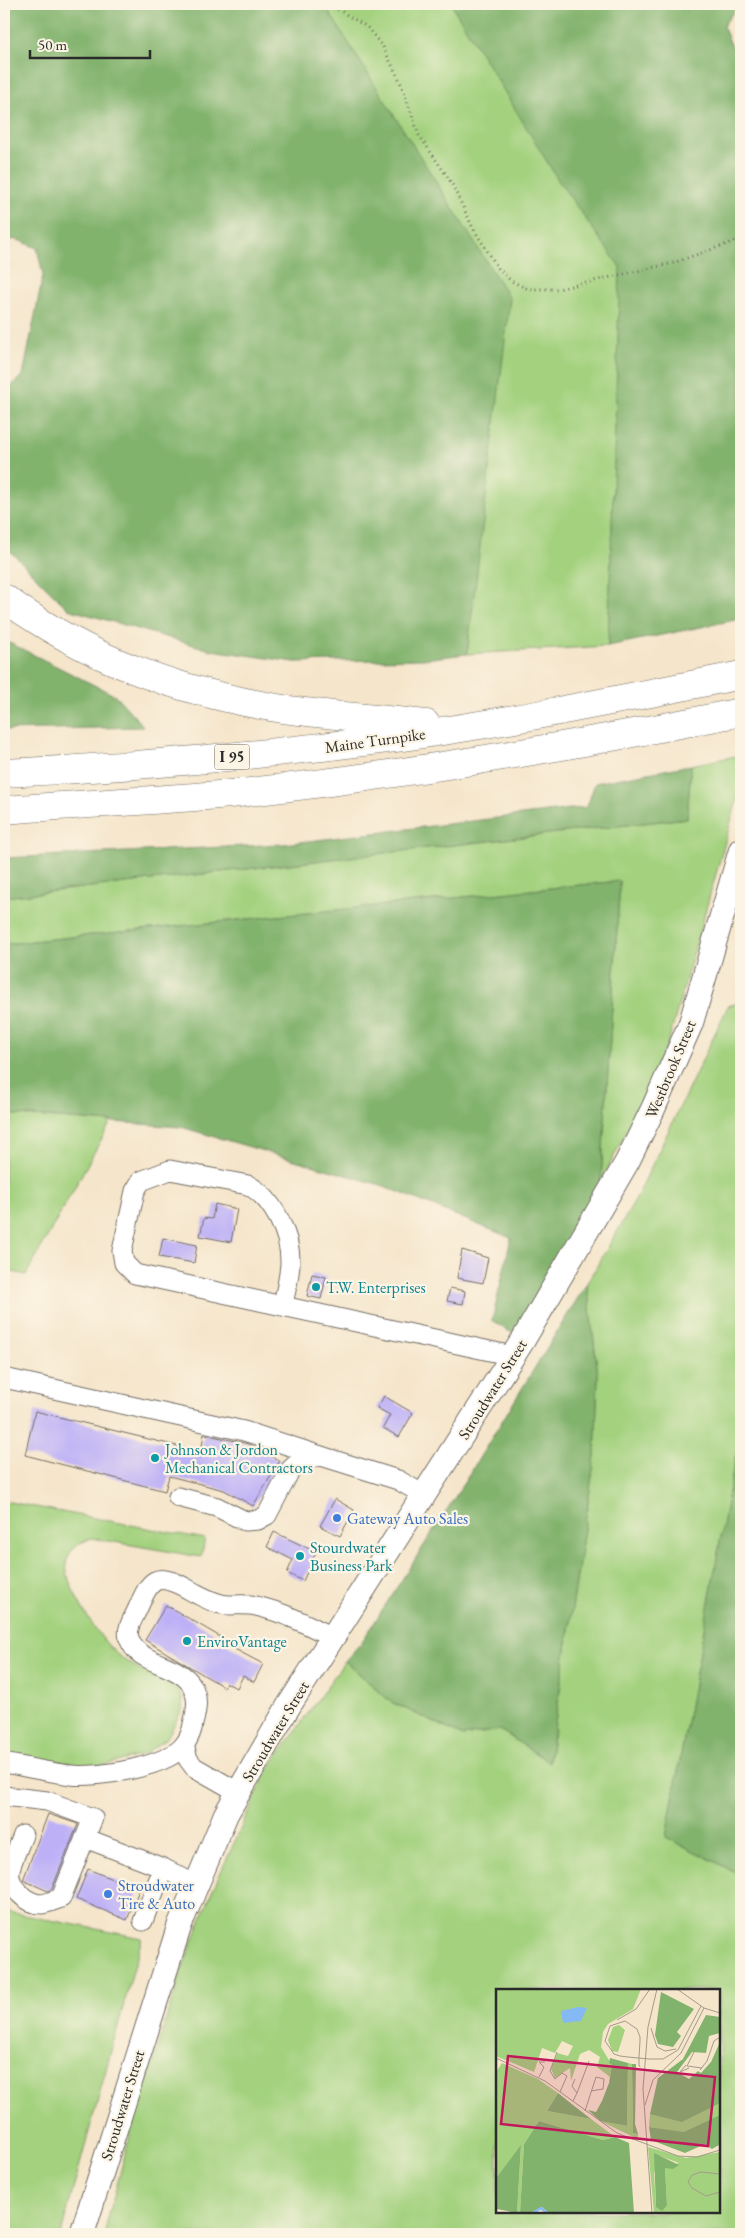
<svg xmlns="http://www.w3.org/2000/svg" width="745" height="2238" viewBox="0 0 745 2238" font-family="'EB Garamond',serif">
<rect width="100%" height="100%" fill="#fcf5e5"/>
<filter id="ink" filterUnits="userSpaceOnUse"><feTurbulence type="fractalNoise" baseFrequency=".02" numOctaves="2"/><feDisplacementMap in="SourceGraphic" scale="10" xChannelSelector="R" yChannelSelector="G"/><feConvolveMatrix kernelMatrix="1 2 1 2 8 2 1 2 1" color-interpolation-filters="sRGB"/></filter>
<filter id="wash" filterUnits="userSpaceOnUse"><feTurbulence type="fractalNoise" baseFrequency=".0096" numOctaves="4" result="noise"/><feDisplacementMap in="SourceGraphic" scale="20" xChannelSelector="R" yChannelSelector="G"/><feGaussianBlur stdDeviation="1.12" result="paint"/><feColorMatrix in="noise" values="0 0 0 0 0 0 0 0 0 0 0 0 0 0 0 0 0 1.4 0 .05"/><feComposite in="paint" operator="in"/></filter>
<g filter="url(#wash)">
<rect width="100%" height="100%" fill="#f5e5ca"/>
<g fill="#a3d17e" stroke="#677e54" fill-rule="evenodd">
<path d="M 72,4 L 491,4 L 634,249 L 614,476 L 608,646 L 467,654 L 469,636 Z"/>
<path d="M 741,755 L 741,786 L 668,1043 L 636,1114 L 601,1181 L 620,881 L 4,944 L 4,897 L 687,818 L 691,765 Z"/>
<path d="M 741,1002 L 741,1427 L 666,1837 L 741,1875 L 741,2234 L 104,2234 L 132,2128 L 181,1972 L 213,1889 L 267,1771 L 345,1661 L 391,1702 L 463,1736 L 500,1730 L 549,1762 L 595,1456 L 598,1376 L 587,1283 L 635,1201 L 728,1006 ZM 498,1990 L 719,1990 L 719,2212 L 498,2212 Z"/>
<path d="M 4,1114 L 111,1122 L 26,1275 L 4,1270 Z"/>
<path d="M 4,1501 L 205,1539 L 201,1557 L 91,1538 C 80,1544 71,1547 67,1560 C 60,1580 101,1642 118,1655 C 135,1668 158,1678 177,1689 L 183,1699 L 182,1710 L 167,1738 L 143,1755 L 101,1766 L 27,1759 L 4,1754 Z"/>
<path d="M 4,1911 L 142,1938 L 61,2234 L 4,2234 Z"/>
</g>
<g fill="#82b36d" stroke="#566f4c">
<path d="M 4,4 L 324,4 L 510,299 L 467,654 L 423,659 L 295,662 L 211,650 L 68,609 L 4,545 L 4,393 L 23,375 L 43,275 L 37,248 L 18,240 L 4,239 Z"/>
<path d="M 451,4 L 739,4 L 723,26 L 741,67 L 740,619 L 608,646 L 620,267 L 560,183 Z"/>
<path d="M 4,640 L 116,696 L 144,727 L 4,730 Z"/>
<path d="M 691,765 L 687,818 L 4,897 L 4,858 L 284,844 L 587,807 L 595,783 Z"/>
<path d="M 620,881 L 601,1181 L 514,1334 L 492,1321 L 511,1238 L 384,1186 L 181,1127 L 4,1114 L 4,944 Z"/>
<path d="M 587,1283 L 598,1376 L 595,1456 L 549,1762 L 500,1730 L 463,1736 L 391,1702 L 345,1661 L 361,1643 L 459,1491 Z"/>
<path d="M 741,1427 L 741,1875 L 666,1837 Z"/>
</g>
<g id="blocks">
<g fill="#bdb0f7">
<path d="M 215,1204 L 237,1209 L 231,1242 L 200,1236 L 204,1218 L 212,1219 Z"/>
<path d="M 163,1238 L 197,1245 L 194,1263 L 159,1257 Z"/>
<path d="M 462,1250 L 488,1258 L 483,1283 L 457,1278 Z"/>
<path d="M 312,1274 L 326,1277 L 321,1299 L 307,1296 Z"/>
<path d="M 450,1288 L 465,1291 L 463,1304 L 447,1301 Z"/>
<path d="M 384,1396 L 413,1413 L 399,1437 L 383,1428 L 390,1415 L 377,1408 Z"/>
<path d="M 35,1411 L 201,1452 L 204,1434 L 248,1444 L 280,1461 L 253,1506 L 224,1490 L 169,1476 L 165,1491 L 25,1455 Z"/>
<path d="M 335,1499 L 354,1510 L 340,1536 L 320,1526 Z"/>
<path d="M 274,1532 L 316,1552 L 303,1581 L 287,1573 L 293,1560 L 267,1547 Z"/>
<path d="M 166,1605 L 229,1642 L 227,1645 L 263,1664 L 254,1682 L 243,1676 L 237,1688 L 226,1683 L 224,1687 L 145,1640 Z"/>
<path d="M 48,1814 L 78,1824 L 52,1889 L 48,1891 L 23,1880 Z"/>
<path d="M 88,1869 L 139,1890 L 127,1920 L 76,1899 Z"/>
</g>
</g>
</g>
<g filter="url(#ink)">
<use href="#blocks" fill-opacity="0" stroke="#726c63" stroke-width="1"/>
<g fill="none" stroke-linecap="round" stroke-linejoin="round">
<g stroke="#726c63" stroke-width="21">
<g id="minor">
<path d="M 282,1306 C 286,1292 289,1278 290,1264 C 291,1235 273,1198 248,1185 L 170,1170 L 141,1181 L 135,1191 L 122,1251 L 124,1263 L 135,1274 L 513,1356"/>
<path d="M 4,1378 L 244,1431 L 321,1456"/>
<path d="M 178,1497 L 217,1507 L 245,1521 L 258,1520 L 267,1515 L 291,1469 L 302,1459 L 321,1456 L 398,1480 L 424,1495"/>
<path d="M 184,1745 L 188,1759 L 194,1767 L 238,1792"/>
<path d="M 4,1763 C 26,1767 48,1772 71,1775 C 97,1778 169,1767 185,1744 C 189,1738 192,1731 193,1724 C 197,1709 199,1697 191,1684 C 176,1662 137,1665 129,1638 C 126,1628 133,1619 137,1610 C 141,1602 146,1586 155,1581 C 167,1575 187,1589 197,1594 C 207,1599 218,1605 229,1605 C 238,1605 247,1604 256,1606 C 283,1612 307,1624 332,1637"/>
<path d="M 4,1796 L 47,1801 L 93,1818 L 85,1838"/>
<path d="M 23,1835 C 19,1846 13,1858 10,1869 C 7,1886 26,1904 42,1904 C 49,1903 55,1900 61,1898 L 85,1838 L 163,1868 L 196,1885"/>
<path d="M 143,1921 L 163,1868"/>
</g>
</g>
<g stroke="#726c63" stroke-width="26">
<path id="major" d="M 82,2234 L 180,1924 L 226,1814 L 288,1707 L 523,1340 L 627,1162 L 653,1109 L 691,1023 L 741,850"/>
</g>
<g stroke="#726c63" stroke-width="29">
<g id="highway">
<path d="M 4,598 C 90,660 178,692 283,709 C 330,716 378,718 426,724"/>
<path d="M 4,773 C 135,767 265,755 395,738 C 511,722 626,698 741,675"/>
<path d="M 4,810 C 79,804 155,801 230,794 C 402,776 572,746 741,712"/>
</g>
</g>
<path stroke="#726c63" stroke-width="3" stroke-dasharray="1 4" stroke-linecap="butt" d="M 329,4 L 367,27 L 383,47 L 400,81 L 419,135 L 451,182 L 473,228 L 498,268 L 511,281 L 528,289 L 558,289 L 673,263 L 741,239"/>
<use href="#minor" stroke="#fff" stroke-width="19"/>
<use href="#major" stroke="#fff" stroke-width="24"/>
<use href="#highway" stroke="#fff" stroke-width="28"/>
</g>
</g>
<g fill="#0f9aa8" stroke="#fcf5e5" stroke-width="2">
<circle cx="316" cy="1287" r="5"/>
<circle cx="155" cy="1458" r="5"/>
<circle cx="300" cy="1556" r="5"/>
<circle cx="187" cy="1641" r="5"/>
</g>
<g fill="#3f7fe0" stroke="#fcf5e5" stroke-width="2">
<circle cx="337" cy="1518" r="5"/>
<circle cx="108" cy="1894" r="5"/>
</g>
<g text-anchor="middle" stroke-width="4.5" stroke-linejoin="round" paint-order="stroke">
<rect fill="#fcf5e5" stroke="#6a6863" stroke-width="1" x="214.5" y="744.5" width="35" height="25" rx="4"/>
<g font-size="15" font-weight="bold" fill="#2b2b2b">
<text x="232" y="762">I 95</text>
</g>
<g font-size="16" fill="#2b2b2b" stroke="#fcf5e5">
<text transform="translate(375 740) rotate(-8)" y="6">Maine Turnpike</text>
<text transform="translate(670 1069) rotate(-67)" y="6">Westbrook Street</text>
<text transform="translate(492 1389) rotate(-58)" y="6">Stroudwater Street</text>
<text transform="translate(275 1731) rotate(-59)" y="6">Stroudwater Street</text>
<text transform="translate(122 2105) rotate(-73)" y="6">Stroudwater Street</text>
</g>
<g font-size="16" fill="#0d838f" stroke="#fcf5e5" text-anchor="start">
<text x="326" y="1293">T.W. Enterprises</text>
<text x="165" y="1455">Johnson &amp; Jordon<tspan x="165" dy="18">Mechanical Contractors</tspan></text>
<text x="310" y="1553">Stourdwater<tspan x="310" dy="18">Business Park</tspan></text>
<text x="197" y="1647">EnviroVantage</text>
</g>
<g font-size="16" fill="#366cbe" stroke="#fcf5e5" text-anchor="start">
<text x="347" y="1524">Gateway Auto Sales</text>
<text x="118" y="1891">Stroudwater<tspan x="118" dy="18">Tire &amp; Auto</tspan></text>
</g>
</g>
<g transform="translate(496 1989)">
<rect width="224" height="224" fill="#f5e5ca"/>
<path d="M 0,0 L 145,0 L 137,20 L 112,35 L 107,43 L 105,58 L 116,76 L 114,88 L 101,78 L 104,68 L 93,61 L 84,65 L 75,92 L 74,79 L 59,89 L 55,80 L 61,64 L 72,67 L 77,57 L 66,52 L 59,64 L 46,59 L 38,83 L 0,67 ZM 123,36 L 129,41 L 122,63 L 116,62 L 112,51 L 117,38 ZM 6,74 L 42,90 L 62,104 L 51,122 L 95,130 L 119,148 L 107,151 L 43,132 L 28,155 L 24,224 L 21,224 L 25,157 L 0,189 L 0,83 ZM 132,74 L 136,75 L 137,144 L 142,145 L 142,150 L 104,132 L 131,137 ZM 224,93 L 224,129 L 190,144 L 153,138 L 154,125 ZM 152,158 L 190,169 L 224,163 L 224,224 L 158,224 ZM 164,167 L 183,174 L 169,178 L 171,216 L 160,218 L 158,184 Z" fill="#a3d17e" fill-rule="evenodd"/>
<path d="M 165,3 L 198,20 L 181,43 L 185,47 L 177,58 L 162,55 L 159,46 ZM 210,26 L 224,28 L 224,44 L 213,47 L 210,64 L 196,63 L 181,83 L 193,90 L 202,82 L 205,84 L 215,73 L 224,53 L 224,114 L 186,133 L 154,125 L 162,89 L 187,70 ZM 114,69 L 132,74 L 131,137 L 104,132 L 92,121 L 100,123 L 106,112 L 113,94 L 116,76 L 113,74 ZM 136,75 L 140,75 L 139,135 L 142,145 L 137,144 ZM 62,104 L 77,116 L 95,130 L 51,122 ZM 224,126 L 223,156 L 216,160 L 209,155 L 189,164 L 155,151 L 153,138 L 188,143 ZM 43,132 L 107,151 L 119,148 L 133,154 L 138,224 L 53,224 L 46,218 L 34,224 L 24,224 L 28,155 ZM 25,156 L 21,224 L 1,220 L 0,189 ZM 158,164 L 183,176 L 177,180 L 169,179 L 171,216 L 166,222 L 160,218 Z" fill="#82b36d"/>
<path d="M 82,18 L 91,19 L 85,32 L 67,34 L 65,22 Z" fill="#85b9f3"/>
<path fill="none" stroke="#85b9f3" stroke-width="2.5" d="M 37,224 L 45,219 L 51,224"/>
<path fill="none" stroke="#a49b8a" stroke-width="1" d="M 208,19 L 224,24M 121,31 L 140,20 L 154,0M 155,39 L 161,58 L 169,62 L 180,60M 61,63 L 54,82 L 59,90 L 66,84 L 71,87 L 64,103M 198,63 L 191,77 L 206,79M 0,69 L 49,92 L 121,144 L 182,167 L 201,168 L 224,161M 190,76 L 184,83 L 193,79M 144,78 L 143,76 L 143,68 L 144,52 L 144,48 L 141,40 L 129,32 L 114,37 L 109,52 L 118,65 L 124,67 L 132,68 L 153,70 L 167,70 L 182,61 L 205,17M 204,81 L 211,72 L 218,52 L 224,48M 43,88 L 48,78 L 43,73 L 49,73M 81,104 L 93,72M 77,112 L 81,104 L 76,97 L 79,90M 149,116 L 157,91 L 185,64 L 208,19 L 181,0M 89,122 L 100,88 L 108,90 L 107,100 L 95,102M 224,185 L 205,183 L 196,186 L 192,193 L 196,199 L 210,207 L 224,203M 156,224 L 147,100 L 152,38 L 161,0"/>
<path fill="#c2185b" fill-opacity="0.15" stroke="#c2185b" stroke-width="2.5" d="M 12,67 L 219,88 L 212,157 L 5,135 Z"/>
<rect width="224" height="224" fill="none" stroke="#2b2b2b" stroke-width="2.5"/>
</g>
<rect width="745" height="2238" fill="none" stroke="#fcf5e5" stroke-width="20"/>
<path d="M30 50v8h120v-8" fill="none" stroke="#2b2b2b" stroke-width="2.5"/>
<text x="38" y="50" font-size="15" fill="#2b2b2b" stroke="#fcf5e5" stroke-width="4" paint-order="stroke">50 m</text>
</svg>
